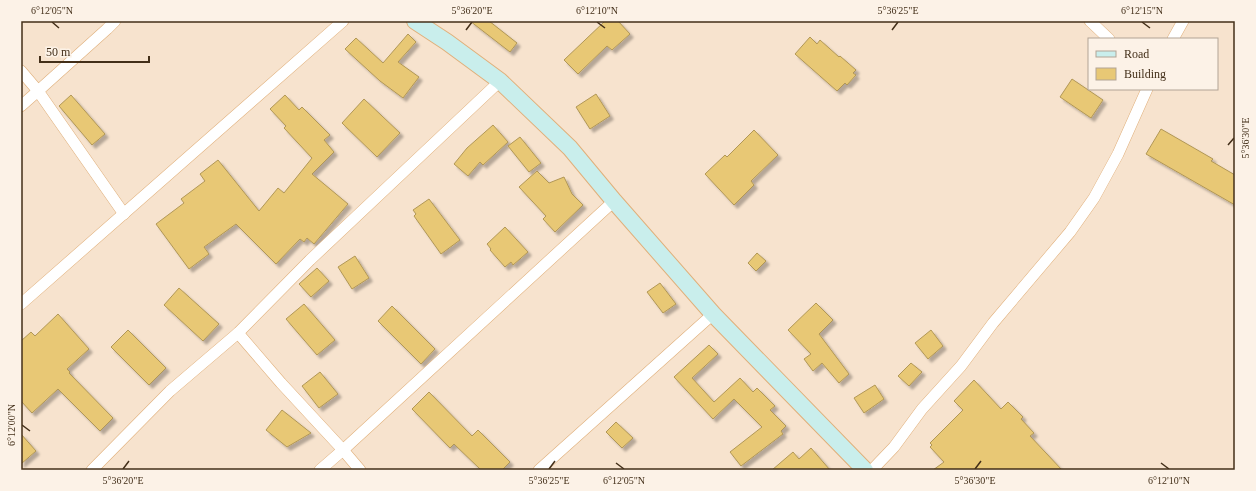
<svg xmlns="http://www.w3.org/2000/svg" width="1256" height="491" viewBox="0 0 1256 491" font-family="Georgia,serif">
<defs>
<filter id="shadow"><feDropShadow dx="3.5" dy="3.5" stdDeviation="1" flood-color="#0004"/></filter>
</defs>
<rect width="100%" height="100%" fill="#f7e3ce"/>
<g fill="#e8c875" stroke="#b19756" filter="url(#shadow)">
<path d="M 470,21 L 489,21 L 517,43 L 510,52 Z"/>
<path d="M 605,21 L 618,21 L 630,34 L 612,50 L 607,46 L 578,74 L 564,60 Z"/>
<path d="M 408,34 L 416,42 L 398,62 L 419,77 L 403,98 L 380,81 L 345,49 L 356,38 L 383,63 Z"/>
<path d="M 810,37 L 817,44 L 820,40 L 839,57 L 840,56 L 856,70 L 853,73 L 856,75 L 847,85 L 845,83 L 837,91 L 795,54 Z"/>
<path d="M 1072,79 L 1103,100 L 1091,118 L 1060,97 Z"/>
<path d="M 596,94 L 610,116 L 590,129 L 576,107 Z"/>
<path d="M 71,95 L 105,134 L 92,145 L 59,106 Z"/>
<path d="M 285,95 L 299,110 L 302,107 L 330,135 L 324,140 L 334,152 L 312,174 L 348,204 L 314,244 L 307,238 L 304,242 L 300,239 L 276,264 L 236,224 L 204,247 L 209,254 L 189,269 L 156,224 L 184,203 L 181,199 L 205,181 L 200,174 L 218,160 L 259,211 L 278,188 L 284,193 L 312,158 L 284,128 L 286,126 L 270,109 Z"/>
<path d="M 364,99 L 400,133 L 377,157 L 342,123 Z"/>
<path d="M 493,125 L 508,142 L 483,165 L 480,162 L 468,176 L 454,164 L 467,148 Z"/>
<path d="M 1161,129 L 1213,159 L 1211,161 L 1235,175 L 1235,205 L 1146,154 Z"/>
<path d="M 754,130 L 778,155 L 751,181 L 754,185 L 734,205 L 705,174 L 725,155 L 727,157 Z"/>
<path d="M 520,137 L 541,163 L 529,172 L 508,146 Z"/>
<path d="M 537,171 L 549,183 L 564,177 L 572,194 L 583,205 L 555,232 L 543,219 L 546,216 L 519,187 Z"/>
<path d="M 429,199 L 460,240 L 441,254 L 414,216 L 416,214 L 413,210 Z"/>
<path d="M 505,227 L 528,252 L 513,265 L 511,262 L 505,267 L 490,250 L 491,249 L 487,244 Z"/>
<path d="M 757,253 L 766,261 L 756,271 L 748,263 Z"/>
<path d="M 355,256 L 369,278 L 352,289 L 338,267 Z"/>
<path d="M 317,268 L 329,281 L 311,297 L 299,284 Z"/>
<path d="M 660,283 L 676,304 L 663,313 L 647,292 Z"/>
<path d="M 179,288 L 219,324 L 203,341 L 164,305 Z"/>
<path d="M 816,303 L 833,320 L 819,334 L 849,374 L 839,383 L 822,363 L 813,371 L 804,359 L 811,354 L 788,330 Z"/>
<path d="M 304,304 L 335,340 L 317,355 L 286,319 Z"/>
<path d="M 392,306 L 435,349 L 421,364 L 378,321 Z"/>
<path d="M 58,314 L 89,349 L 67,369 L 70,372 L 69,373 L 113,418 L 100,431 L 58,389 L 32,413 L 21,401 L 21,341 L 31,332 L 35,336 Z"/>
<path d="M 128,330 L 166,368 L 149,385 L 111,347 Z"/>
<path d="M 931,330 L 943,346 L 928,359 L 915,343 Z"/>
<path d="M 709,345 L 718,354 L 692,378 L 714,402 L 740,378 L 753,392 L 757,388 L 775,406 L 770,410 L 786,426 L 781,431 L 783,434 L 741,466 L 730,452 L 762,427 L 734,399 L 713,419 L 674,377 Z"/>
<path d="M 911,363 L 922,372 L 909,386 L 898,376 Z"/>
<path d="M 320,372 L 338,394 L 319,408 L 302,386 Z"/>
<path d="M 974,380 L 1001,409 L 1008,402 L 1023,417 L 1021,419 L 1034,433 L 1030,436 L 1062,470 L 933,470 L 944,462 L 930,447 L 932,445 L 930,443 L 963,410 L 954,401 Z"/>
<path d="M 875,385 L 884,399 L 864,413 L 854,398 Z"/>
<path d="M 429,392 L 472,436 L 478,430 L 510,462 L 502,470 L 481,470 L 454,444 L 450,448 L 412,409 Z"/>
<path d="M 282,410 L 311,433 L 287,447 L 266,430 Z"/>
<path d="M 616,422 L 633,438 L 622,448 L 606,432 Z"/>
<path d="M 21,434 L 36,451 L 21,464 Z"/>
<path d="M 811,448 L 830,470 L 772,470 L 793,452 L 799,459 Z"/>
</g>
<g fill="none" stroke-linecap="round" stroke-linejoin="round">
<g stroke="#e0af7a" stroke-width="12">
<g id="street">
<path d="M 1090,21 L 1109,39"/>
<path d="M 1173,39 L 1183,21"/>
<path d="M 21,71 L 38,91 L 107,29 L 115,21"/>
<path d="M 21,106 L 38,91 L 124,214"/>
<path d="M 21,304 L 343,21"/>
<path d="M 238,333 L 281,383 L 343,450 L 360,470"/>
<path d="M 92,470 L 170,391 L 238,333 L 310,260 L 500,81"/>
<path d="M 320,470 L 343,450 L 614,201"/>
<path d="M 539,470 L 713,314"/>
<path d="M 872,470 L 894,447 L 922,409 L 961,366 L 993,323 L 1070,232 L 1094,198 L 1118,154 L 1147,89"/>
</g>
</g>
<g stroke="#e0af7a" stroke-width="18">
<path id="secondary" d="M 415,21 L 447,42 L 500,81 L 570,148 L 614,201 L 713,314 L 865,470"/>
</g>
<use href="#street" stroke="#fff" stroke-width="11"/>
<use href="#secondary" stroke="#c9eeec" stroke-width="16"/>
</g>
<path fill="none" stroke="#432f19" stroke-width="1.5" d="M 52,22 L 59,28M 597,22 L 605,28M 1142,22 L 1150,28M 466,30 L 472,22M 892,30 L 898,22M 1228,145 L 1234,138M 22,425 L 30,431M 616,463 L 624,469M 1161,463 L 1169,469M 123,469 L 129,461M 549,469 L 555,461M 975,469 L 981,461"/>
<rect width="1256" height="491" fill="none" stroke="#fcf2e7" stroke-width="44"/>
<rect x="1088" y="38" width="130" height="52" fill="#fcf2e7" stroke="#b2a495"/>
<rect x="1096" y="51" width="20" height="6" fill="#c9eeec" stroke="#b2a495"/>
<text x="1124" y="58" font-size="12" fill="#432f19">Road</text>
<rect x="1096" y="68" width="20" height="12" fill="#e8c875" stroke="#b2a495"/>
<text x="1124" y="78" font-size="12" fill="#432f19">Building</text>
<path d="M40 56v6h109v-6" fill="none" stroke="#432f19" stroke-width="2"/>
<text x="46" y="56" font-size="12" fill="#432f19" stroke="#fcf2e7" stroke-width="3" paint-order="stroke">50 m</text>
<rect x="22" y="22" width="1212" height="447" fill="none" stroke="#432f19" stroke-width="1.5"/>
<g font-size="10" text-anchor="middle" fill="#432f19">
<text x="52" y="14">6°12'05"N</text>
<text x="472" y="14">5°36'20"E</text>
<text x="597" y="14">6°12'10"N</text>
<text x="898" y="14">5°36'25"E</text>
<text x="1142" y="14">6°12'15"N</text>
<text transform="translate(1245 138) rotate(-90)" y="4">5°36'30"E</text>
<text transform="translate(11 425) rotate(-90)" y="4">6°12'00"N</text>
<text x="123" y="484">5°36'20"E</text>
<text x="549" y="484">5°36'25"E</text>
<text x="624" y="484">6°12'05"N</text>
<text x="975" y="484">5°36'30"E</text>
<text x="1169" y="484">6°12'10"N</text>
</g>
</svg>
